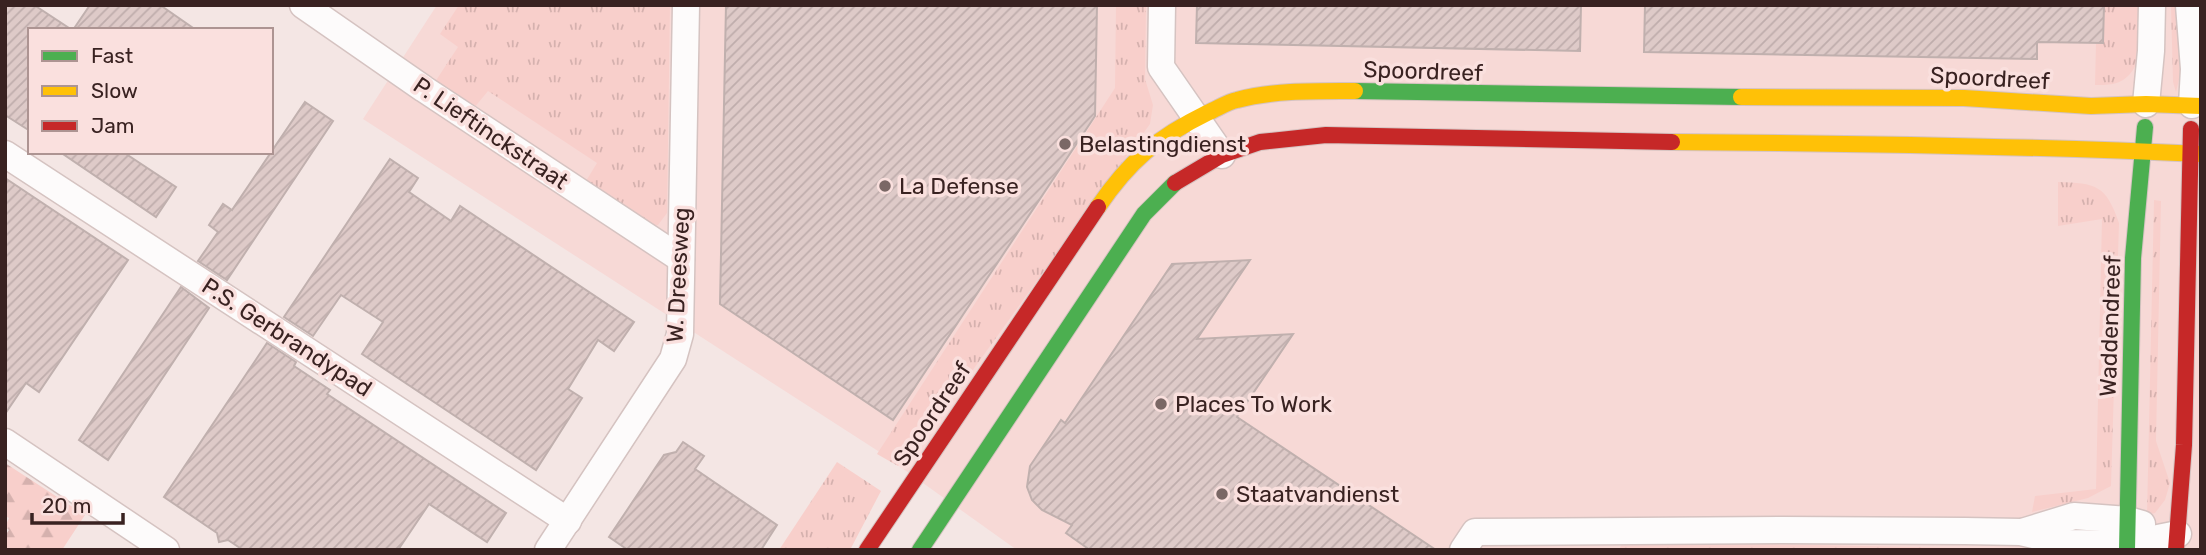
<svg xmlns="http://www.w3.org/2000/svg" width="2206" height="555" viewBox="0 0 2206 555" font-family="Rubik,sans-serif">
<defs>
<pattern id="grass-tufts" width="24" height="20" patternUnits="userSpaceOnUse" patternTransform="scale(1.75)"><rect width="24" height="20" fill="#f8cfcb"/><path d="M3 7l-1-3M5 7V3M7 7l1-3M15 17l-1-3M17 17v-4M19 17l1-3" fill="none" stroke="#d5b1ae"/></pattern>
<pattern id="forest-firs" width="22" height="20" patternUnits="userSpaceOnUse" patternTransform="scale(1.75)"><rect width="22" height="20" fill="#f8cfcb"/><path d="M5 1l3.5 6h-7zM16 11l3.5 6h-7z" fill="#d5b1ae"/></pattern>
<pattern id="building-hatch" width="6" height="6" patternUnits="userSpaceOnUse" patternTransform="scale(1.75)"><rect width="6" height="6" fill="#decac8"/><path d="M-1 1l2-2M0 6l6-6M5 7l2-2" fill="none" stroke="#bfadac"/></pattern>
</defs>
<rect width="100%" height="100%" fill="#f4e6e4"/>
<path fill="#f7d9d6" d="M 437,5 L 2201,5 L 2201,550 L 1017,550 L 878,451 L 363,119 Z"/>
<g fill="url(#grass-tufts)">
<path d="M 459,5 L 670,5 L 667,213 L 658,225 L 653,226 L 586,181 L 597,163 L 488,91 L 474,108 L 433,85 L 458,47 L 440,34 Z"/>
<path d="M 1116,5 L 1146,5 L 1145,79 L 1153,105 L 1150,124 L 931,428 L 912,446 L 898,466 L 877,454 L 1115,88 Z"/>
<path d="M 2104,5 L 2142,5 C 2142,31 2146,77 2113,84 C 2107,85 2101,85 2095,85 L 2096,43 L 2103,43 Z"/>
<path d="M 2171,5 L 2179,5 L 2183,63 L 2176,92 L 2173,82 Z"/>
<path d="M 2058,182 C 2096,183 2106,185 2119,223 L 2111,486 L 2088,498 L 2032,512 L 2035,496 L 2096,489 L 2102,219 L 2058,226 Z"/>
<path d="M 2154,200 L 2161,201 L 2156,441 L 2170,483 L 2165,500 L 2155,513 L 2147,515 Z"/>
<path d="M 837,462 L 881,491 L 850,550 L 779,550 Z"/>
<path d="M 1623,541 L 2011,549 L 1619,550 Z"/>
</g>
<path fill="url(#forest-firs)" d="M 5,463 L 85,515 L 62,550 L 5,550 L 5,536 L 9,530 L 5,527 L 9,518 L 5,516 Z"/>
<g fill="url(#building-hatch)" stroke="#c0b0ae" stroke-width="2">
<path d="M 5,5 L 34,5 L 72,30 L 30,30 L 30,131 L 5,115 Z"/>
<path d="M 90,5 L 160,5 L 196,30 L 73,30 Z"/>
<path d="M 726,5 L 1097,5 L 1095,116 L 893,420 L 720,304 Z"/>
<path d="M 1197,5 L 1581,5 L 1580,51 L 1196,43 Z"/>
<path d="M 1645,5 L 2104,5 L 2103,43 L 2037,42 L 2037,59 L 1644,52 Z"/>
<path d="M 305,102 L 333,121 L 227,280 L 198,261 L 218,232 L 209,225 L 223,204 L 232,210 Z"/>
<path d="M 60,152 L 123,152 L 176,187 L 156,217 Z"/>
<path d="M 390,159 L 418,178 L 409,192 L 451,221 L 460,206 L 634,322 L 614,351 L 598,340 L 568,389 L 582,398 L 536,470 L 362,354 L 383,322 L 341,295 L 313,336 L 284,317 Z"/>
<path d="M 5,178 L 128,260 L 39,392 L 26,383 L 5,414 Z"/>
<path d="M 1250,260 L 1197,339 L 1293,334 L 1237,417 L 1436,550 L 1090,550 L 1066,533 L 1072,525 L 1042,510 L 1032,500 L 1027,487 L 1030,466 L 1061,420 L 1065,423 L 1172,264 Z"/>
<path d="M 181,287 L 209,308 L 108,460 L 79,440 Z"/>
<path d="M 267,343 L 296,362 L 294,366 L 330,390 L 327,394 L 506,513 L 487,542 L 429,504 L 398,550 L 243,550 L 228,540 L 219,542 L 217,533 L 164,497 Z"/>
<path d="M 683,442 L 704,456 L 695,469 L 777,525 L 761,550 L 628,550 L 609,537 L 664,455 L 676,452 Z"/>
</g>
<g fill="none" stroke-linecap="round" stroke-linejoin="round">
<g stroke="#d5c3c1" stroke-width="29">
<g id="street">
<path d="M 303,5 L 424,89 L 681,259"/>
<path d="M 1162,5 L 1161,67 L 1222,155"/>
<path d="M 2189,5 L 2194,69 L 2192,105"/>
<path d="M 2146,104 L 2151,51 L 2152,5"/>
<path d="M 5,154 L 568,521"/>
<path d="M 5,442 L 166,550"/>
<path d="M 2022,532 L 2074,516 L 2128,520 L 2142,524"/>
<path d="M 548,550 L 673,359 L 680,334 L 686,5"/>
<path d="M 1463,550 L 1475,532 L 1782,530 L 1965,531 L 2021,532 L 2066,543 L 2128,544 L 2178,534"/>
</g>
</g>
<g stroke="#d5c3c1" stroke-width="18">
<g id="fast">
<path d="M 1355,91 L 1741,97"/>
<path d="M 920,550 L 1144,214 L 1175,183"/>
<path d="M 2127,550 L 2133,258 L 2145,127"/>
</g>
</g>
<g stroke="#d5c3c1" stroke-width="18">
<g id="slow">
<path d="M 1741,97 L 1964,98 L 2091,106 L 2146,104 L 2201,106"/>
<path d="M 1672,142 C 1848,143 2025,146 2201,154"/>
<path d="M 1098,207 C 1129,161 1158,137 1207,113 C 1217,109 1227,102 1237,100 C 1274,90 1317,91 1355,91"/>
</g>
</g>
<g stroke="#d5c3c1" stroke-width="18">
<g id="jam">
<path d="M 1175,183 L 1222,155 L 1260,142 L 1326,135 L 1672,142"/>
<path d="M 867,550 L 1098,207"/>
<path d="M 2176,550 L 2184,445 L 2191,129"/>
</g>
</g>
<use href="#street" stroke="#fdfbfb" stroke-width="26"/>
<use href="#fast" stroke="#4caf50" stroke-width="16"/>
<use href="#slow" stroke="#ffc107" stroke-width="16"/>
<use href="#jam" stroke="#c62828" stroke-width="16"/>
</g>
<g fill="#7a6765" stroke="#fae0de" stroke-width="2.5">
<circle cx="1065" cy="144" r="7"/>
<circle cx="885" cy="186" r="7"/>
<circle cx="1161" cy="404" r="7"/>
<circle cx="1222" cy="494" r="7"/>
</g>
<g text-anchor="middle" stroke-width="7" stroke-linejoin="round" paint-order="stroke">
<g font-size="23" fill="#392221" stroke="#fae0de">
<text transform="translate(1423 71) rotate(2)" y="8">Spoordreef</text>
<text transform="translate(1990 78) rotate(3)" y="8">Spoordreef</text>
<text transform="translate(491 133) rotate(34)" y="8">P. Lieftinckstraat</text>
<text transform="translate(678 275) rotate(-87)" y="8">W. Dreesweg</text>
<text transform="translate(2110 326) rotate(-88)" y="8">Waddendreef</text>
<text transform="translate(287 337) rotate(33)" y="8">P.S. Gerbrandypad</text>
<text transform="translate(932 414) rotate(-56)" y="8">Spoordreef</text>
</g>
<g font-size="23" fill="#392221" stroke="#fae0de" text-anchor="start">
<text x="1079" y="152">Belastingdienst</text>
<text x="899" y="194">La Defense</text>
<text x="1175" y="412">Places To Work</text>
<text x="1236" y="502">Staatvandienst</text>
</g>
</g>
<rect width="2206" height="555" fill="none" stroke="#392221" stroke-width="14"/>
<rect x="28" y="28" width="245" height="126" fill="#fae0de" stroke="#ad9492" stroke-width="2"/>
<rect x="42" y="51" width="35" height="10" fill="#4caf50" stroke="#ad9492" stroke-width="2"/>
<text x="91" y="63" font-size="21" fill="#392221">Fast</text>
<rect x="42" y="86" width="35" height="10" fill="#ffc107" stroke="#ad9492" stroke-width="2"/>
<text x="91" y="98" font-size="21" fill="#392221">Slow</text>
<rect x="42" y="121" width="35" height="10" fill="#c62828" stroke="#ad9492" stroke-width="2"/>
<text x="91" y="133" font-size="21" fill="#392221">Jam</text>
<path d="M32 513v10h91v-10" fill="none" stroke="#392221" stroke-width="3.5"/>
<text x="42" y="513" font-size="21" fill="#392221" stroke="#fae0de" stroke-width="5" paint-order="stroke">20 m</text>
</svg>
